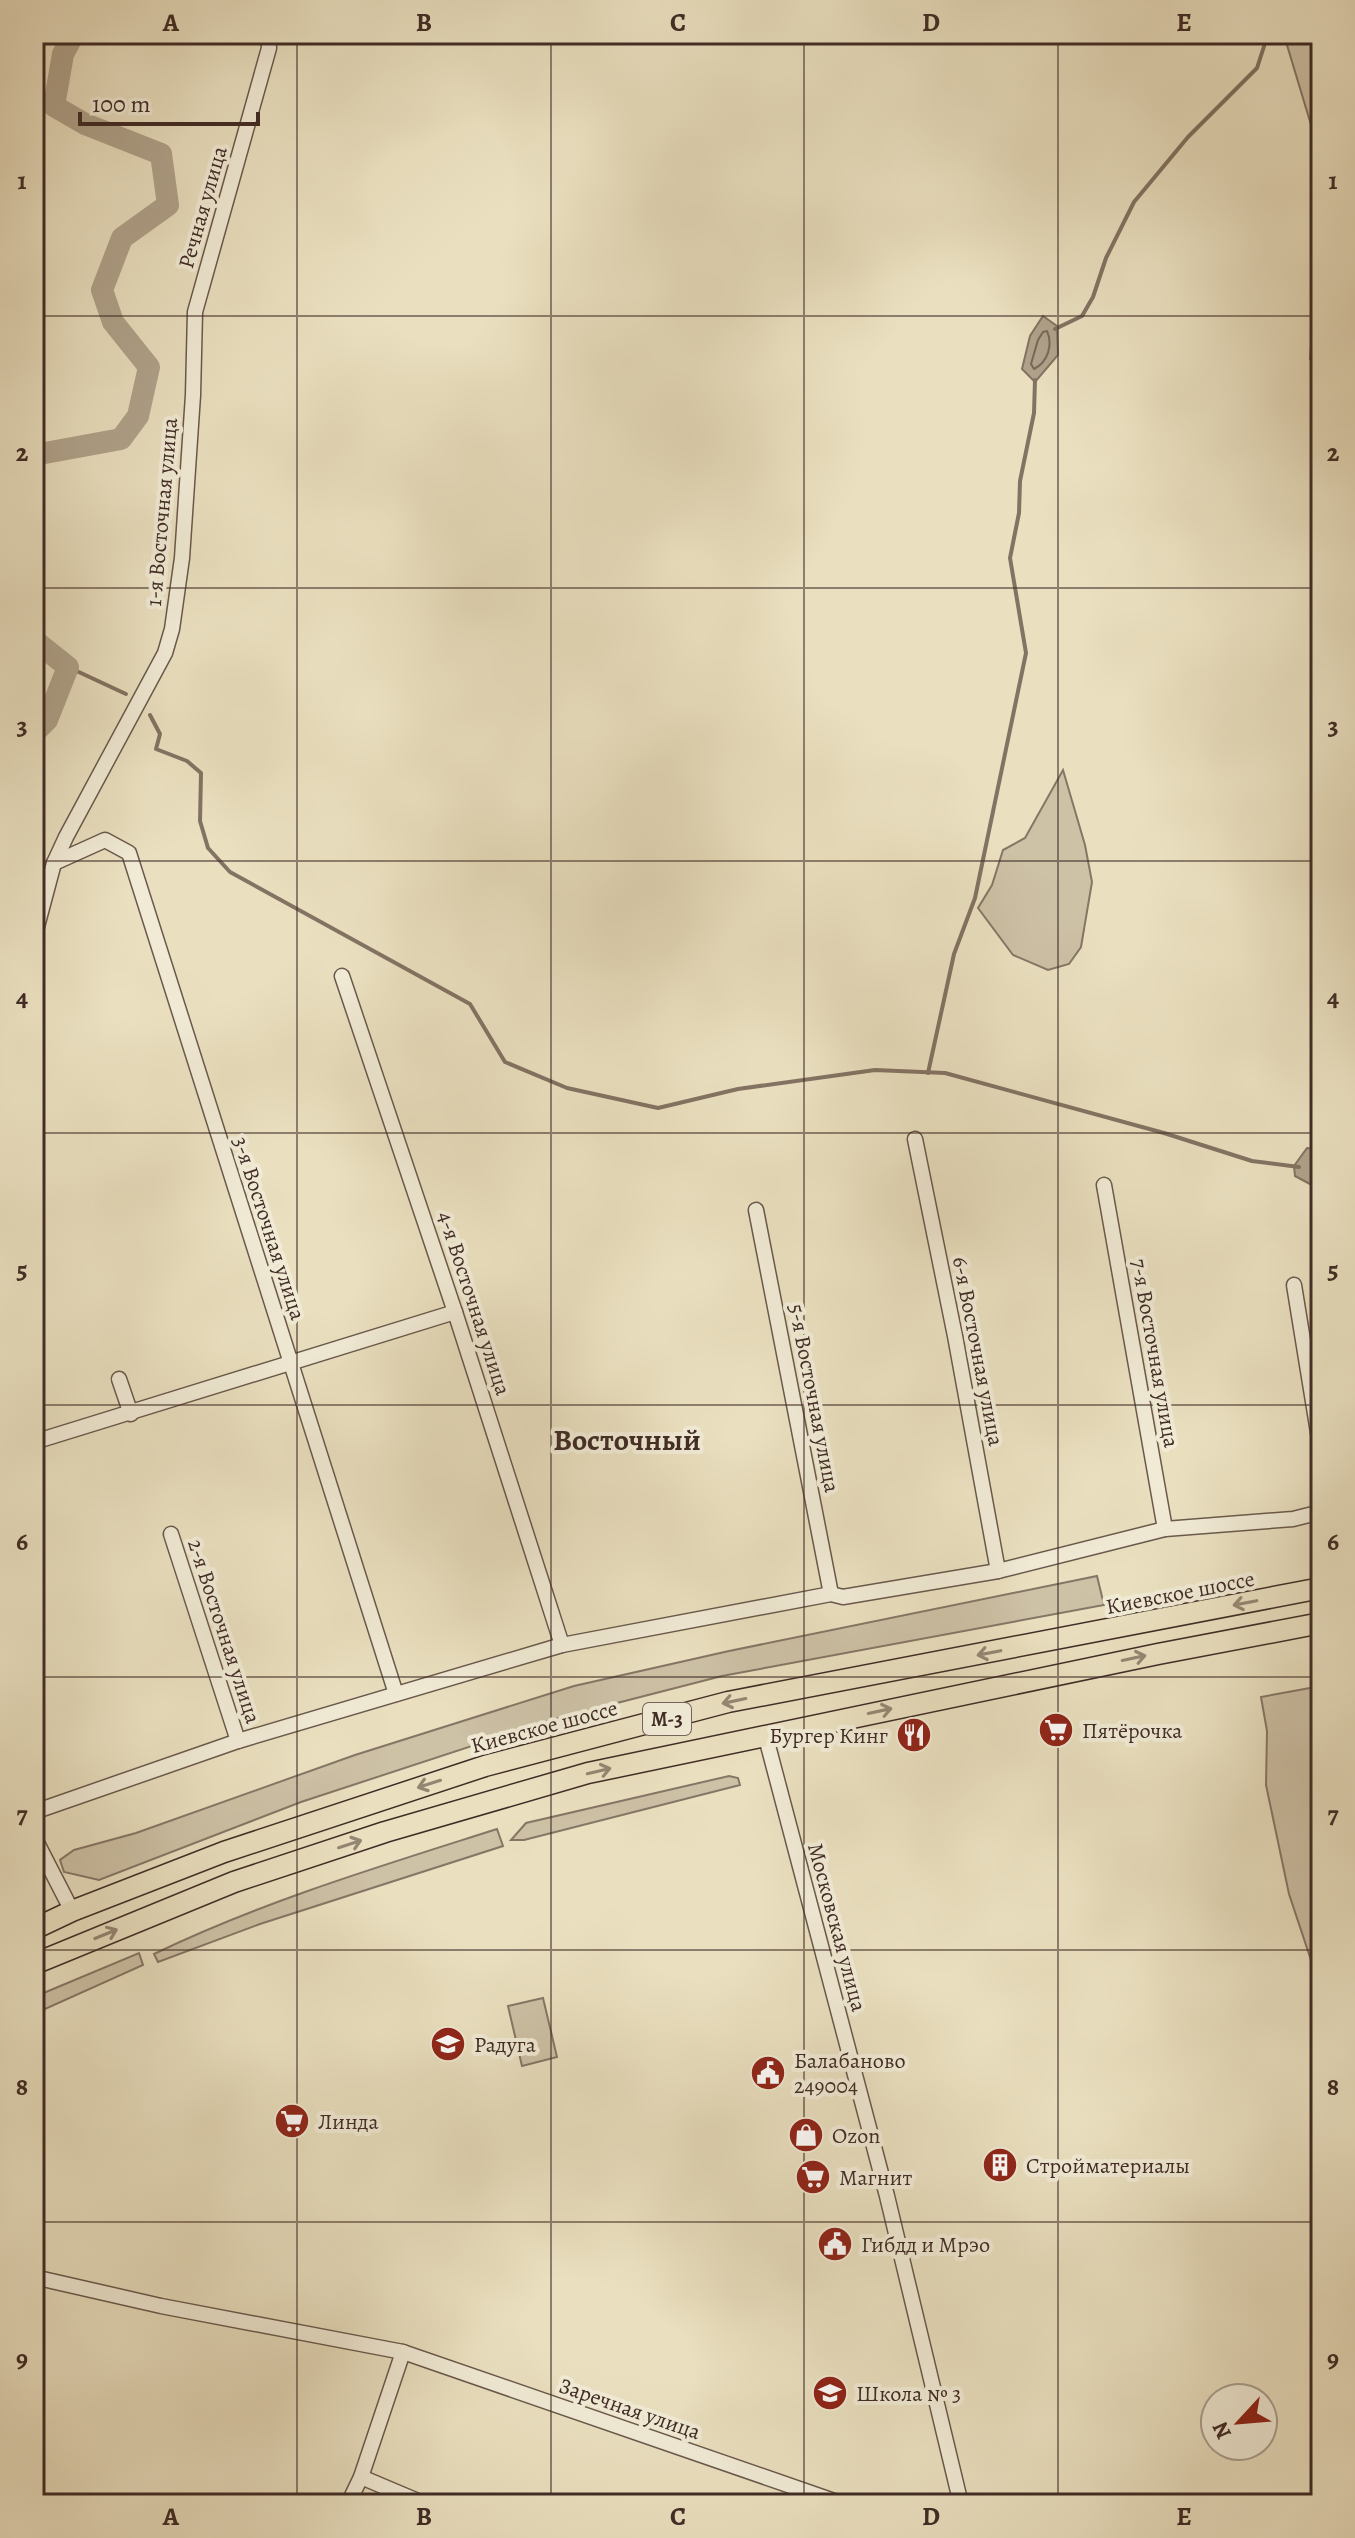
<svg xmlns="http://www.w3.org/2000/svg" width="1355" height="2538" viewBox="0 0 1355 2538" font-family="Alegreya,serif">
<rect width="100%" height="100%" fill="#eae0c0"/>
<filter id="stains"><feTurbulence type="fractalNoise" baseFrequency=".0025" numOctaves="4"/><feColorMatrix values="0 0 0 0 .2 0 0 0 0 .09 0 0 0 0 .02 0 0 0 .5 -.17"/></filter>
<radialGradient id="worn" r=".72"><stop offset=".6" stop-color="#630" stop-opacity="0"/><stop offset="1" stop-color="#630" stop-opacity=".3"/></radialGradient>
<g fill="#cdc1a6" stroke="#867666" stroke-width="2">
<path d="M 1284,34 L 1321,34 L 1321,158 L 1284,35 Z"/>
<path d="M 1321,222 L 1321,358 L 1310,359 L 1310,358 Z"/>
<path d="M 1063,770 L 1085,845 L 1092,882 L 1081,947 L 1069,964 L 1048,970 L 1013,955 L 978,908 L 992,885 L 1003,850 L 1025,838 Z"/>
<path d="M 1097,1576 L 1104,1605 L 722,1676 L 551,1720 L 301,1802 L 99,1880 L 64,1872 L 60,1860 L 74,1850 L 136,1833 L 355,1755 L 574,1686 L 729,1651 Z"/>
<path d="M 1321,1686 L 1321,1961 L 1311,1960 L 1289,1894 L 1266,1785 L 1267,1731 L 1261,1697 Z"/>
<path d="M 729,1776 L 738,1778 L 740,1785 L 524,1840 L 511,1840 L 526,1823 Z"/>
<path d="M 497,1829 L 503,1846 L 260,1924 L 158,1962 L 154,1954 C 264,1901 381,1866 497,1829 Z"/>
<path d="M 139,1953 L 143,1965 L 34,2014 L 34,1997 Z"/>
<path d="M 543,1998 L 557,2057 L 522,2066 L 508,2006 Z"/>
</g>
<g fill="#b0a38c" stroke="#837363" stroke-width="2">
<path d="M 1043,316 L 1057,326 L 1058,355 L 1035,382 L 1022,369 L 1030,336 Z"/>
<path d="M 1307,1148 L 1321,1150 L 1321,1190 L 1295,1176 L 1294,1166 Z"/>
</g>
<g fill="none" stroke-linecap="round" stroke-linejoin="round">
<path stroke="#786859" stroke-width="2" d="M 1047,331 C 1053,345 1048,362 1034,369 L 1031,364 L 1038,340 L 1043,332 Z"/>
<g stroke="#837363" stroke-width="4">
<path d="M 1055,329 L 1082,316 L 1093,297 L 1106,258 L 1134,202 L 1188,137 L 1257,68 L 1268,34"/>
<path d="M 68,667 L 126,694"/>
<path d="M 150,715 L 160,734 L 156,749 L 187,761 L 201,773 L 200,821 L 208,848 L 230,872 L 470,1004 L 505,1062 L 567,1088 L 658,1108 L 738,1089 L 875,1070 L 945,1073 L 1164,1133 L 1252,1161 L 1299,1167"/>
<path d="M 928,1073 L 954,954 L 975,898 L 1026,653 L 1010,558 L 1019,513 L 1020,481 L 1034,413 L 1035,380"/>
</g>
<g stroke="#b0a38c" stroke-width="22">
<path d="M 34,455 L 121,439 L 138,416 L 149,367 L 113,322 L 102,290 L 122,238 L 168,205 L 161,154 L 85,124 L 54,106 L 63,54 L 74,34"/>
<path d="M 34,640 L 68,667 L 47,720 L 34,733"/>
</g>
<g stroke="#6a594c" stroke-width="17">
<g id="minor">
<path d="M 54,863 L 105,840 L 129,853 L 396,1694"/>
<path d="M 34,938 L 54,863 L 66,837 L 165,653 L 172,629 L 182,558 L 193,395 L 195,312 L 269,48 L 268,34"/>
<path d="M 342,976 L 455,1312 L 562,1645"/>
<path d="M 915,1139 L 955,1336 L 998,1571"/>
<path d="M 1104,1185 L 1165,1529"/>
<path d="M 756,1210 L 831,1594"/>
<path d="M 1294,1285 L 1321,1451"/>
<path d="M 119,1379 L 131,1414"/>
<path d="M 34,1442 L 455,1312"/>
<path d="M 171,1534 L 238,1741"/>
<path d="M 765,1734 L 887,2196 L 961,2504"/>
<path d="M 34,1812 L 238,1741 L 562,1645 L 831,1594 L 843,1597 L 998,1571 L 1165,1529 L 1293,1519 L 1321,1512"/>
<path d="M 34,1837 L 72,1911"/>
<path d="M 34,2277 L 161,2306 L 403,2352 L 843,2504"/>
<path d="M 361,2477 L 425,2504"/>
<path d="M 348,2504 L 361,2477 L 403,2352"/>
</g>
</g>
<g stroke="#402c26" stroke-width="23">
<g id="highway">
<path d="M 34,1929 L 72,1911 L 224,1852 L 485,1766 L 728,1702 L 1321,1588"/>
<path d="M 34,1964 L 234,1882 L 385,1832 L 588,1773 L 1158,1654 L 1321,1623"/>
</g>
</g>
<use href="#minor" stroke="#f1ebd6" stroke-width="14"/>
<use href="#highway" stroke="#eae0c0" stroke-width="20"/>
</g>
<defs><path id="oneway-shaft" d="M-6 0H5M1.5-3L5.5 0L1.5 3" fill="none" stroke-width="1.6" stroke-linecap="round" stroke-linejoin="round" transform="scale(2)"/></defs>
<g stroke="#958673">
<use href="#oneway-shaft" transform="translate(1245 1603) rotate(169)"/>
<use href="#oneway-shaft" transform="translate(989 1653) rotate(169)"/>
<use href="#oneway-shaft" transform="translate(1134 1658) rotate(-12)"/>
<use href="#oneway-shaft" transform="translate(734 1701) rotate(168)"/>
<use href="#oneway-shaft" transform="translate(880 1711) rotate(-12)"/>
<use href="#oneway-shaft" transform="translate(599 1771) rotate(-13)"/>
<use href="#oneway-shaft" transform="translate(429 1784) rotate(162)"/>
<use href="#oneway-shaft" transform="translate(350 1844) rotate(-18)"/>
<use href="#oneway-shaft" transform="translate(106 1934) rotate(-22)"/>
</g>
<path fill="none" stroke="#402c26" stroke-width="2" stroke-opacity="0.55" d="M 297,34 L 297,2504M 551,34 L 551,2504M 804,34 L 804,2504M 1058,34 L 1058,2504M 34,316 L 1321,316M 34,588 L 1321,588M 34,861 L 1321,861M 34,1133 L 1321,1133M 34,1405 L 1321,1405M 34,1677 L 1321,1677M 34,1950 L 1321,1950M 34,2222 L 1321,2222"/>
<defs>
<g id="supermarket-disc" transform="scale(1.8)"><circle r="9.5" fill="#8f2418" stroke="#f1ebd6"/><path d="M-6-5.5h2.5l.6 2H6L4.5 2H-2.5L-4.4-4H-6ZM-1.5 3.2a1.3 1.3 0 1 0 .1 0ZM3 3.2a1.3 1.3 0 1 0 .1 0Z" fill="#fff"/></g>
<g id="restaurant-disc" transform="scale(1.8)"><circle r="9.5" fill="#8f2418" stroke="#f1ebd6"/><path d="M-5-6h1v4h1v-4h1v4h1v-4h1v5L-1.5 .5V6h-2V.5L-5-1ZM5-6V6H3V1.5H1.5Q1.5-4 5-6Z" fill="#fff"/></g>
<g id="school-disc" transform="scale(1.8)"><circle r="9.5" fill="#8f2418" stroke="#f1ebd6"/><path d="M0-5L7-2L0 1L-7-2ZM-4 1L0 2.5L4 1V4Q0 6-4 4Z" fill="#fff"/></g>
<g id="civic-disc" transform="scale(1.8)"><circle r="9.5" fill="#8f2418" stroke="#f1ebd6"/><path d="M-.6-6.5H3V-4.5H.6V-3L4-1V1h2V6H-6V1h2V-1L-.6-3ZM-1.2 2.5V6h2.4V2.5Z" fill="#fff"/></g>
<g id="shop-disc" transform="scale(1.8)"><circle r="9.5" fill="#8f2418" stroke="#f1ebd6"/><path d="M-5-2.5h2.3a2.7 3.5 0 0 1 5.4 0H5L5.5 6h-11ZM-1.5-2.5h3a1.5 2.3 0 0 0-3 0Z" fill="#fff"/></g>
<g id="building-disc" transform="scale(1.8)"><circle r="9.5" fill="#8f2418" stroke="#f1ebd6"/><path d="M-4-6H4V6H1V3H-1V6H-4ZM-2.5-4.3h1.7v1.8h-1.7ZM.8-4.3h1.7v1.8H.8ZM-2.5-1h1.7V.8h-1.7ZM.8-1h1.7V.8H.8Z" fill="#fff"/></g>
</defs>
<g fill-rule="evenodd">
<use href="#supermarket-disc" x="1056" y="1730"/>
<use href="#restaurant-disc" x="914" y="1735"/>
<use href="#school-disc" x="448" y="2044"/>
<use href="#civic-disc" x="768" y="2073"/>
<use href="#supermarket-disc" x="292" y="2121"/>
<use href="#shop-disc" x="806" y="2135"/>
<use href="#building-disc" x="1000" y="2165"/>
<use href="#supermarket-disc" x="813" y="2177"/>
<use href="#civic-disc" x="835" y="2244"/>
<use href="#school-disc" x="830" y="2393"/>
</g>
<g text-anchor="middle" stroke-width="8" stroke-linejoin="round" paint-order="stroke">
<rect fill="#f1ebd6" stroke="#75655b" stroke-width="2" x="643" y="1703" width="48" height="32" rx="6"/>
<g font-size="20" font-weight="bold" fill="#402c26">
<text x="667" y="1726">М-3</text>
</g>
<g font-size="22" fill="#402c26" stroke="#f1ebd6">
<text transform="translate(202 207) rotate(-74)" y="8">Речная улица</text>
<text transform="translate(161 512) rotate(-85)" y="8">1-я Восточная улица</text>
<text transform="translate(270 1228) rotate(72)" y="8">3-я Восточная улица</text>
<text transform="translate(475 1303) rotate(72)" y="8">4-я Восточная улица</text>
<text transform="translate(979 1351) rotate(79)" y="8">6-я Восточная улица</text>
<text transform="translate(1156 1353) rotate(80)" y="8">7-я Восточная улица</text>
<text transform="translate(815 1398) rotate(79)" y="8">5-я Восточная улица</text>
<text transform="translate(1180 1592) rotate(-11)" y="8">Киевское шоссе</text>
<text transform="translate(225 1631) rotate(72)" y="8">2-я Восточная улица</text>
<text transform="translate(544 1726) rotate(-15)" y="8">Киевское шоссе</text>
<text transform="translate(838 1927) rotate(75)" y="8">Московская улица</text>
<text transform="translate(630 2408) rotate(19)" y="8">Заречная улица</text>
</g>
<g font-size="22" fill="#402c26" stroke="#f1ebd6" text-anchor="start">
<text x="1082" y="1738">Пятёрочка</text>
<text x="888" y="1743" text-anchor="end">Бургер Кинг</text>
<text x="474" y="2052">Радуга</text>
<text x="794" y="2068">Балабаново<tspan x="794" dy="25">249004</tspan></text>
<text x="318" y="2129">Линда</text>
<text x="832" y="2143">Ozon</text>
<text x="1026" y="2173">Стройматериалы</text>
<text x="839" y="2185">Магнит</text>
<text x="861" y="2252">Гибдд и Мрэо</text>
<text x="856" y="2401">Школа № 3</text>
</g>
<g font-size="30" font-weight="bold" fill="#402c26" stroke="#f1ebd6">
<text x="627" y="1450">Восточный</text>
</g>
</g>
<rect width="1355" height="2538" fill="none" stroke="#eae0c0" stroke-width="88"/>
<g transform="translate(1239 2422) rotate(244)"><circle r="38" fill="#f1ebd6" stroke="#aa9f90" stroke-width="2"/>
<path d="M0-6L14 30L0 20L-14 30Z" fill="#8f2418"/>
<text y="-12" font-size="22" font-weight="bold" text-anchor="middle" fill="#402c26">N</text>
</g>
<path d="M80 112v12h178v-12" fill="none" stroke="#402c26" stroke-width="4"/>
<text x="92" y="112" font-size="24" fill="#402c26" stroke="#f1ebd6" stroke-width="6" paint-order="stroke">100 m</text>
<rect x="44" y="44" width="1267" height="2450" fill="none" stroke="#402c26" stroke-width="3"/>
<g font-size="26" text-anchor="middle" font-weight="bold" fill="#402c26">
<text x="171" y="31">A</text>
<text x="424" y="31">B</text>
<text x="678" y="31">C</text>
<text x="931" y="31">D</text>
<text x="1184" y="31">E</text>
<text x="22" y="189">1</text>
<text x="1333" y="189">1</text>
<text x="22" y="461">2</text>
<text x="1333" y="461">2</text>
<text x="22" y="734">3</text>
<text x="1333" y="734">3</text>
<text x="22" y="1006">4</text>
<text x="1333" y="1006">4</text>
<text x="22" y="1278">5</text>
<text x="1333" y="1278">5</text>
<text x="22" y="1550">6</text>
<text x="1333" y="1550">6</text>
<text x="22" y="1823">7</text>
<text x="1333" y="1823">7</text>
<text x="22" y="2095">8</text>
<text x="1333" y="2095">8</text>
<text x="22" y="2367">9</text>
<text x="1333" y="2367">9</text>
<text x="171" y="2525">A</text>
<text x="424" y="2525">B</text>
<text x="678" y="2525">C</text>
<text x="931" y="2525">D</text>
<text x="1184" y="2525">E</text>
</g>
<rect width="100%" height="100%" filter="url(#stains)"/>
<rect width="100%" height="100%" fill="url(#worn)"/>
</svg>
